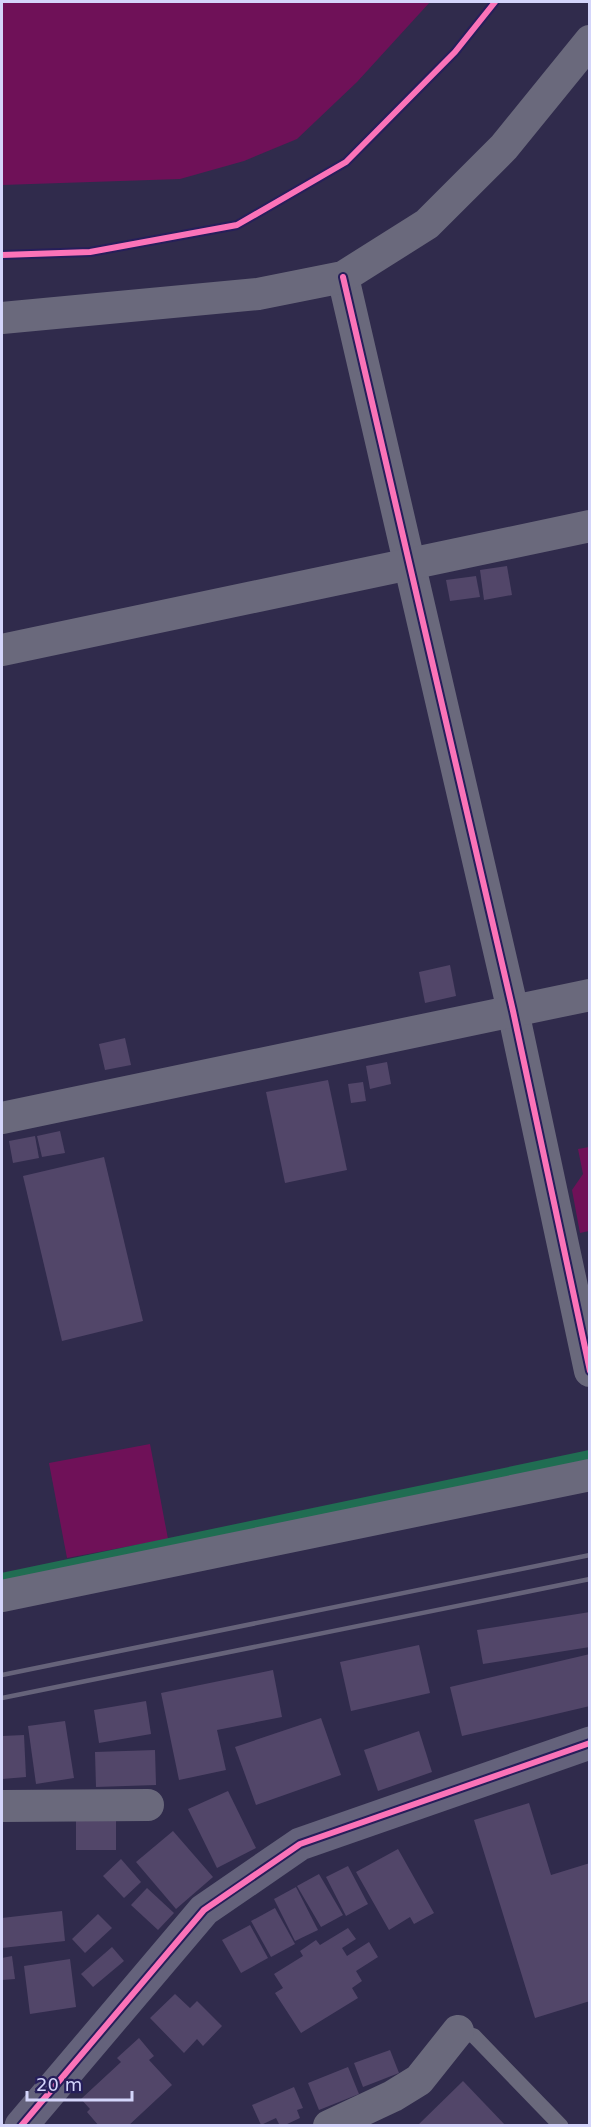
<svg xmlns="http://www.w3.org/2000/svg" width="591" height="2127" viewBox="0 0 591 2127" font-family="'DejaVu Sans',sans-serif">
<rect width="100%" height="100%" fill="#302b4c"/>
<g fill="#6f1158">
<path d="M 2,2 L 430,2 L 357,82 L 297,139 L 244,161 L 180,179 L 2,185 Z"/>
<path d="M 589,1147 L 589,1231 L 580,1233 L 572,1190 L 583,1174 L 578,1149 Z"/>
<path d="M 150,1444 L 168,1539 L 67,1558 L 49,1463 Z"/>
</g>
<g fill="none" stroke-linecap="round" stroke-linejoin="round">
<path stroke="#206d52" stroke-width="10" d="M 2,1578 L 590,1455"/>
</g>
<g fill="#524669">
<path d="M 507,566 L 512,595 L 484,600 L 480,570 Z"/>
<path d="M 476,576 L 480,597 L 450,601 L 446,580 Z"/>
<path d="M 450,965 L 456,996 L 425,1003 L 419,972 Z"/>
<path d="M 125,1038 L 131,1065 L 105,1070 L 99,1044 Z"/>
<path d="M 387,1062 L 391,1084 L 370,1089 L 366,1066 Z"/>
<path d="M 328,1080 L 347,1170 L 285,1183 L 266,1092 Z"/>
<path d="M 363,1082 L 366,1101 L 351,1103 L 348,1084 Z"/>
<path d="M 60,1131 L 65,1153 L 42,1157 L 37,1136 Z"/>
<path d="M 35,1136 L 39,1158 L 13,1163 L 9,1141 Z"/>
<path d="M 104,1157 L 143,1321 L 62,1341 L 23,1176 Z"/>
<path d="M 590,1612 L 590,1647 L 483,1664 L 477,1630 Z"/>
<path d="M 419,1645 L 430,1693 L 351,1711 L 340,1662 Z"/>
<path d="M 590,1654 L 590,1706 L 462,1736 L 450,1687 Z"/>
<path d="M 273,1670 L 282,1717 L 217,1730 L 226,1770 L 179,1780 L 161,1693 Z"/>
<path d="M 146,1701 L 151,1734 L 99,1743 L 94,1710 Z"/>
<path d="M 321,1718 L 341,1775 L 256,1805 L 235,1747 Z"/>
<path d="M 65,1721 L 74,1778 L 36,1784 L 28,1726 Z"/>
<path d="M 419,1731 L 432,1772 L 378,1791 L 364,1750 Z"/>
<path d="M 24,1735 L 26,1777 L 2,1779 L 2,1736 Z"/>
<path d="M 155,1750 L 156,1785 L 96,1787 L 95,1752 Z"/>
<path d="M 228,1791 L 256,1848 L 217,1868 L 188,1809 Z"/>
<path d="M 529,1803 L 551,1875 L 590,1863 L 590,2001 L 535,2018 L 474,1820 Z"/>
<rect x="76" y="1821" width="40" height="29"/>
<path d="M 173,1831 L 213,1877 L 176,1909 L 136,1862 Z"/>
<path d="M 398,1849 L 434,1913 L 414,1924 L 410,1917 L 389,1930 L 356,1872 Z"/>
<path d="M 121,1859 L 141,1882 L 124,1898 L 103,1876 Z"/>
<path d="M 348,1866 L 368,1904 L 346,1916 L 326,1877 Z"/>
<path d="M 319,1874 L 343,1915 L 321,1927 L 297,1886 Z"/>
<path d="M 296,1887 L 318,1930 L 295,1941 L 274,1899 Z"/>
<path d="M 147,1888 L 174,1913 L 158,1930 L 131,1905 Z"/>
<path d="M 275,1908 L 295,1944 L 271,1957 L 251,1921 Z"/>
<path d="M 62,1911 L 65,1941 L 2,1948 L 2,1918 Z"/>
<path d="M 98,1914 L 112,1928 L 85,1953 L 72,1939 Z"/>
<path d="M 250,1925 L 268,1958 L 241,1973 L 222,1940 Z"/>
<path d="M 348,1928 L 356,1939 L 342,1948 L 347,1956 L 369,1942 L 378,1957 L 356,1971 L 362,1981 L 352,1988 L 358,1998 L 301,2033 L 275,1993 L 283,1988 L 274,1974 L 303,1956 L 300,1951 L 316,1940 L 320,1945 Z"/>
<path d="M 112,1947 L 124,1961 L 93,1987 L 81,1974 Z"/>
<path d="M 12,1956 L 15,1979 L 2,1980 L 2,1958 Z"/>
<path d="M 70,1959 L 76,2007 L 30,2014 L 24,1966 Z"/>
<path d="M 175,1994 L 190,2008 L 197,2001 L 222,2026 L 203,2046 L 197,2039 L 184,2053 L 150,2018 Z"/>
<path d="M 139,2038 L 154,2056 L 149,2060 L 172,2085 L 128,2126 L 99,2126 L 87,2112 L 90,2109 L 81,2099 L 121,2062 L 117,2058 Z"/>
<path d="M 390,2050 L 399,2073 L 363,2087 L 354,2063 Z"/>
<path d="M 348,2067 L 359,2094 L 319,2110 L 308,2083 Z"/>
<path d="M 463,2081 L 506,2126 L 417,2126 Z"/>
<path d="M 294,2087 L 303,2108 L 297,2110 L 300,2118 L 283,2126 L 280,2126 L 276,2118 L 261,2125 L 252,2105 Z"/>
</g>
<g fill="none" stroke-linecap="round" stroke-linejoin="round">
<path stroke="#6a697c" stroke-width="15" d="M 458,2031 L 474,2036 L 561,2126"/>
<g stroke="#6a697c" stroke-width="32">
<path d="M 343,277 L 513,1011 L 590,1371"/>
<path d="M 2,318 L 258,294 L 343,277 L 427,224 L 504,147 L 590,41"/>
<path d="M 2,650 L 590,526"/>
<path d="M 2,1118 L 590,995"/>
<path d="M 2,1596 L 590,1475"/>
<path d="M 2,1806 L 148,1805"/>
<path d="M 329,2126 L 393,2096 L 419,2080 L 458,2031"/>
</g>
<path stroke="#64627b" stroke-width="33" d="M 21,2126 L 204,1910 L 300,1844 L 590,1743"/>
<g stroke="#66637a" stroke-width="4.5">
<path d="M 2,1675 L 590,1555"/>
<path d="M 2,1698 L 590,1579"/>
</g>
<g stroke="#261e5a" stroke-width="10">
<g id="cycleway">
<path d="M 2,255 L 90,252 L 237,225 L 346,162 L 455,52 L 495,2"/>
<path d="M 343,277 L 513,1011 L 590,1371"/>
<path d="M 21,2126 L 204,1910 L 300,1844 L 590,1743"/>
</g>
</g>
<use href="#cycleway" stroke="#fb73b8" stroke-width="6"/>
</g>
<rect width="591" height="2127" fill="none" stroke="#d4d5fb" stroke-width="6"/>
<path d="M27 2091v9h105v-9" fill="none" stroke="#d4d5fb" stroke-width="3"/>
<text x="36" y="2091" font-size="18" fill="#d4d5fb" stroke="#261e5a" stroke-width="4.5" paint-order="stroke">20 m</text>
</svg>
